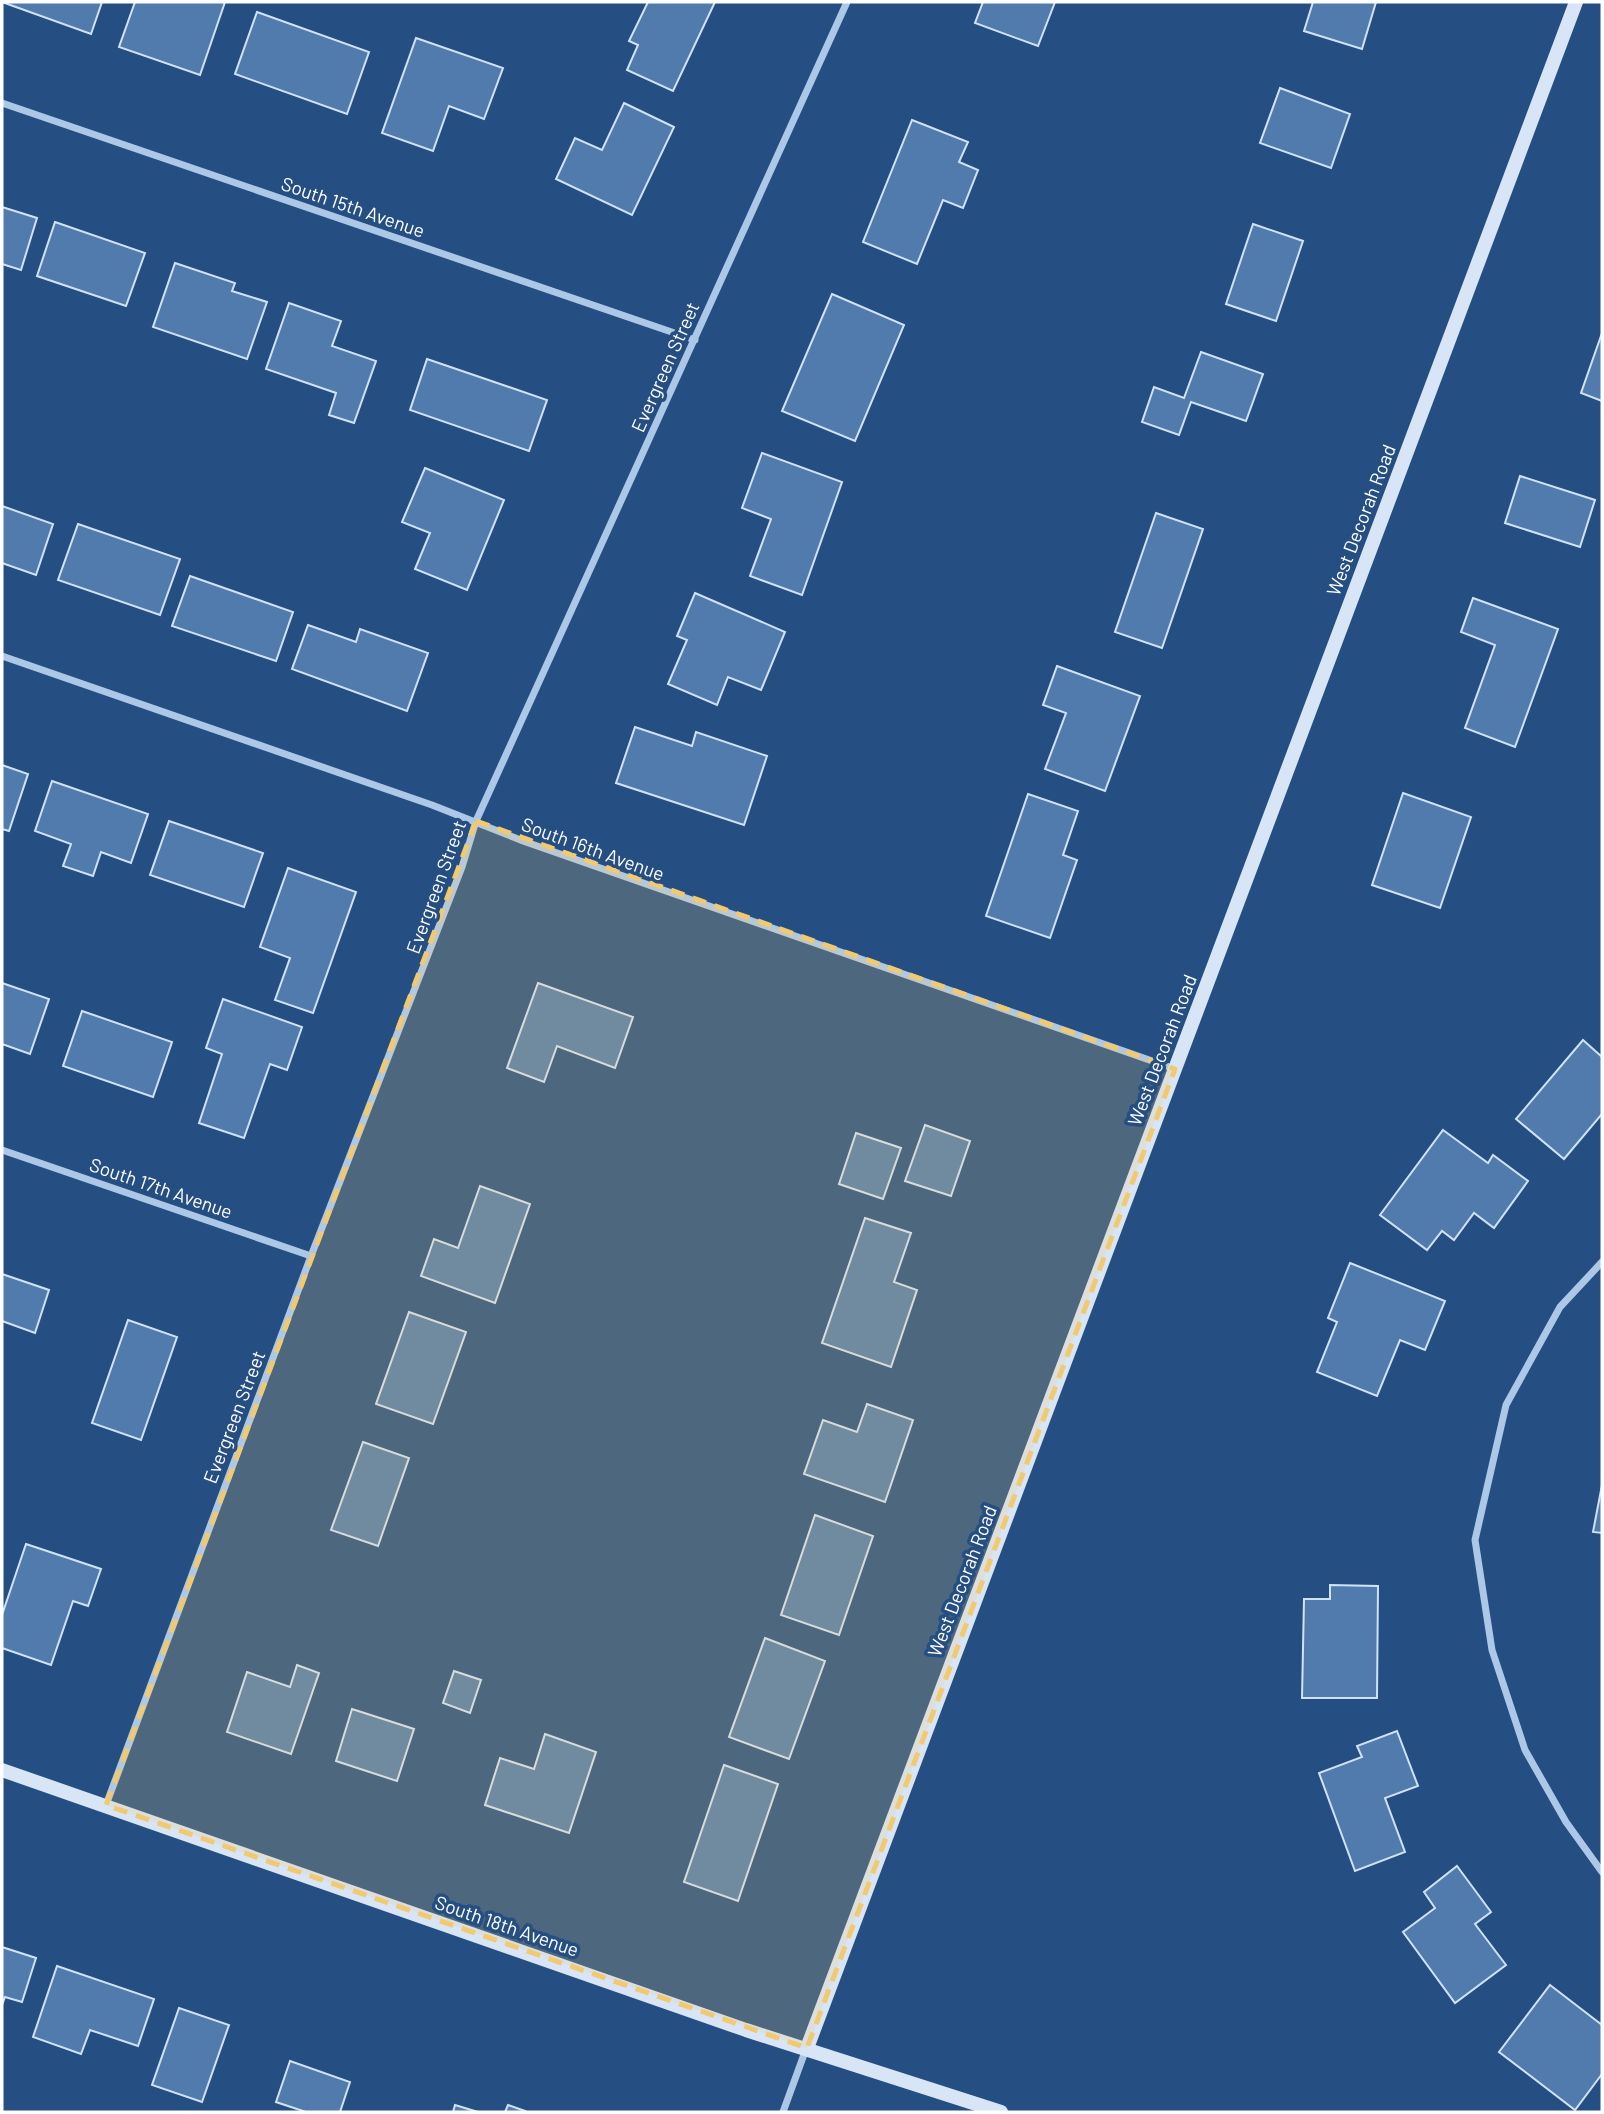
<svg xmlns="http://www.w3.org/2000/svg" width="1604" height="2114" viewBox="0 0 1604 2114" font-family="Barlow,sans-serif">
<rect width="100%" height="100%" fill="#254f82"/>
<g fill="#517bac" stroke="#d0e2f6" stroke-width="2">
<path d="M 2,2 L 102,2 L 91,34 Z"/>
<path d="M 135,2 L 225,2 L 200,75 L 119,47 Z"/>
<path d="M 648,2 L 715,2 L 673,91 L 627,70 L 638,45 L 629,41 Z"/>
<path d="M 983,2 L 1055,2 L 1038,46 L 975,23 Z"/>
<path d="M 1313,2 L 1376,2 L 1362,49 L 1304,31 Z"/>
<path d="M 257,12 L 369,52 L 347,114 L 235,74 Z"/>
<path d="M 416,38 L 503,68 L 484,119 L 449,106 L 433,151 L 382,133 Z"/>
<path d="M 1280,88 L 1350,114 L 1331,168 L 1260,143 Z"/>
<path d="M 624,103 L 674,127 L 632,215 L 556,179 L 575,138 L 602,150 Z"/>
<path d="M 912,120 L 968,142 L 959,162 L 978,170 L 963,208 L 943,200 L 917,264 L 863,242 Z"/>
<path d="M 2,207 L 37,218 L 21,270 L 2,264 Z"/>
<path d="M 55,222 L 145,253 L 126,306 L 37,276 Z"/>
<path d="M 1253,224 L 1303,241 L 1276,321 L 1226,304 Z"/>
<path d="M 175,263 L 235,283 L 232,291 L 267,302 L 247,359 L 153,327 Z"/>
<path d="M 832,294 L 904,325 L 855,441 L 782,411 Z"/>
<path d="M 289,303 L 341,321 L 332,346 L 376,361 L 354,423 L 329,415 L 336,393 L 266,369 Z"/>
<path d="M 1602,333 L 1602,401 L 1581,393 Z"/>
<path d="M 1201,352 L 1263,374 L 1246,421 L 1191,402 L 1179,435 L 1142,422 L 1154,387 L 1184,398 Z"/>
<path d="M 427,359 L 547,400 L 529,451 L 410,410 Z"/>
<path d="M 762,453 L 842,482 L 802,595 L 750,576 L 771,519 L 742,508 Z"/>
<path d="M 425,468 L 504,500 L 467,590 L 415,569 L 430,533 L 402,522 Z"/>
<path d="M 1520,476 L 1595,500 L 1580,547 L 1505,523 Z"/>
<path d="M 2,506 L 53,524 L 36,575 L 2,563 Z"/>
<path d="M 1156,513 L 1203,529 L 1162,648 L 1115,632 Z"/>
<path d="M 78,524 L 180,559 L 160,615 L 58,580 Z"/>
<path d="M 190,576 L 293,612 L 276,661 L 172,626 Z"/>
<path d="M 695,593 L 785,632 L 761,690 L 728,677 L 717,705 L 668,684 L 687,640 L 677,636 Z"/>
<path d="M 1473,598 L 1558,629 L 1515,747 L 1465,728 L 1495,645 L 1461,632 Z"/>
<path d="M 308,625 L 356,642 L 360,629 L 428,653 L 407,711 L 292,669 Z"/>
<path d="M 1057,666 L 1140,696 L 1105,791 L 1045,769 L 1066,713 L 1043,705 Z"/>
<path d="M 635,727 L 692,746 L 696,732 L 767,756 L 744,825 L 616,783 Z"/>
<path d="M 2,765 L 28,774 L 9,831 L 2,829 Z"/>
<path d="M 52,781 L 148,814 L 131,863 L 101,852 L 93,876 L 63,866 L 71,844 L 35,831 Z"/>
<path d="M 1403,793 L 1471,817 L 1440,908 L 1372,885 Z"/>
<path d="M 1028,794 L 1078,811 L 1063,855 L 1077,860 L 1050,938 L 986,916 Z"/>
<path d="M 169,821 L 263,853 L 244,907 L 150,875 Z"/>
<path d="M 288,868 L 356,892 L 313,1013 L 275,1000 L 290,958 L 260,947 Z"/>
<path d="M 2,983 L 49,999 L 30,1054 L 2,1044 Z"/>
<path d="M 538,983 L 633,1017 L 615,1068 L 557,1046 L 544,1082 L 507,1068 Z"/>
<path d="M 223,999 L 302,1027 L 287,1070 L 270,1064 L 244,1138 L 199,1123 L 222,1054 L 206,1048 Z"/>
<path d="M 82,1011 L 172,1042 L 153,1097 L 63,1066 Z"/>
<path d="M 1583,1040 L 1602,1057 L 1602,1114 L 1564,1159 L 1516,1119 Z"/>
<path d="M 925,1125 L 970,1141 L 951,1196 L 905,1181 Z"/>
<path d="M 1443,1130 L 1488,1163 L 1493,1155 L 1528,1181 L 1494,1228 L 1474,1213 L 1454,1240 L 1442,1231 L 1427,1250 L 1380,1215 Z"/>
<path d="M 856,1133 L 901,1148 L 883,1199 L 839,1184 Z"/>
<path d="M 480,1186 L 530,1204 L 495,1303 L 421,1276 L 434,1239 L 458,1248 Z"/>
<path d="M 865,1218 L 911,1233 L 894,1282 L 917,1290 L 891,1367 L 822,1343 Z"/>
<path d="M 1350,1263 L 1445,1301 L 1425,1350 L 1400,1340 L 1377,1396 L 1317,1372 L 1337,1322 L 1328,1318 Z"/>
<path d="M 2,1274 L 49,1290 L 35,1333 L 2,1321 Z"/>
<path d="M 409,1312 L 466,1332 L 433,1424 L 376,1404 Z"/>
<path d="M 128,1320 L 177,1337 L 141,1440 L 92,1423 Z"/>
<path d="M 867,1404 L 913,1420 L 885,1502 L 804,1474 L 823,1420 L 857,1432 Z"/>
<path d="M 363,1442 L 409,1458 L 378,1546 L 331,1530 Z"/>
<path d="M 1602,1485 L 1602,1533 L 1593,1532 Z"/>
<path d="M 815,1515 L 873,1536 L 839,1635 L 781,1615 Z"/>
<path d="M 26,1544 L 101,1569 L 88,1606 L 73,1601 L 51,1665 L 2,1648 L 2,1615 Z"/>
<path d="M 1330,1585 L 1378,1586 L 1377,1698 L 1302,1698 L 1304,1599 L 1330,1599 Z"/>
<path d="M 765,1638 L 825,1661 L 789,1759 L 729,1737 Z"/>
<path d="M 297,1665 L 319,1673 L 291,1754 L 227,1732 L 247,1672 L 290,1687 Z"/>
<path d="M 454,1671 L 481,1680 L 470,1713 L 443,1703 Z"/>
<path d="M 352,1709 L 414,1729 L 397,1781 L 336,1761 Z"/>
<path d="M 1397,1731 L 1418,1786 L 1385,1798 L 1405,1852 L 1355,1871 L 1319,1773 L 1362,1757 L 1357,1746 Z"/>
<path d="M 545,1734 L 596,1752 L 569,1833 L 485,1805 L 500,1758 L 534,1769 Z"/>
<path d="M 724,1765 L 778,1784 L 738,1901 L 684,1882 Z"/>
<path d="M 1457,1866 L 1491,1912 L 1475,1924 L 1506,1965 L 1455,2003 L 1403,1932 L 1435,1908 L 1424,1892 Z"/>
<path d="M 2,1947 L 36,1958 L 22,2002 L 5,1997 L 2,2005 Z"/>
<path d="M 57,1966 L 154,1999 L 138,2046 L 90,2030 L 81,2054 L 33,2037 Z"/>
<path d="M 1550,1985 L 1602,2025 L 1602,2074 L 1575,2110 L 1499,2052 Z"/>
<path d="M 179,2008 L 229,2025 L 202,2102 L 152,2085 Z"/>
<path d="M 290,2061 L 350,2082 L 340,2112 L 306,2112 L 276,2102 Z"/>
<path d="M 455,2105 L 478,2112 L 453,2112 Z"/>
<path d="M 508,2105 L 525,2111 L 524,2112 L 505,2112 Z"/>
</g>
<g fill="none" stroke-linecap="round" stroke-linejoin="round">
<g stroke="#adc8e7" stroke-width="7">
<path d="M 2,103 L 695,340"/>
<path d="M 2,656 L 432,805 L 523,841 L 1175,1069"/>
<path d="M 2,1150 L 311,1256"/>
<path d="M 1602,1262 L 1560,1307 L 1506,1405 L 1475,1540 L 1492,1650 L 1525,1750 L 1566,1822 L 1602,1872"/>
<path d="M 106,1805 L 311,1256 L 462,867 L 476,821 L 847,2"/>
<path d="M 783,2112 L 806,2049"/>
</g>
<g stroke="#d7e5f6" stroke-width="14">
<path d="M 2,1770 L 746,2030 L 1001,2112"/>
<path d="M 807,2048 L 1576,2"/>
</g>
</g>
<path fill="#f1c971" fill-opacity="0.2" stroke="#f1c971" stroke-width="5" stroke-dasharray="14 9" stroke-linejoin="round" d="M 476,821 L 1175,1069 L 807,2048 L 106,1805 Z"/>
<g text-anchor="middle" stroke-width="7" stroke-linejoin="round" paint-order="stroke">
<g font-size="19" fill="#fff" stroke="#254f82">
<text transform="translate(353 207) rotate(19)" y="7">South 15th Avenue</text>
<text transform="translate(665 367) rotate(-66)" y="7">Evergreen Street</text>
<text transform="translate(1361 520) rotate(-69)" y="7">West Decorah Road</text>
<text transform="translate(593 849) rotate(20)" y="7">South 16th Avenue</text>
<text transform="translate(436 887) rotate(-70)" y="7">Evergreen Street</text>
<text transform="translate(1162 1050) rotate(-69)" y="7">West Decorah Road</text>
<text transform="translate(161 1188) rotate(19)" y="7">South 17th Avenue</text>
<text transform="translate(234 1417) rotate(-69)" y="7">Evergreen Street</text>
<text transform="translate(962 1581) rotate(-69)" y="7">West Decorah Road</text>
<text transform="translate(507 1926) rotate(19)" y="7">South 18th Avenue</text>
</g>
</g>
<rect width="1604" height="2114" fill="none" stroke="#ffffff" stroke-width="7"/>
</svg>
